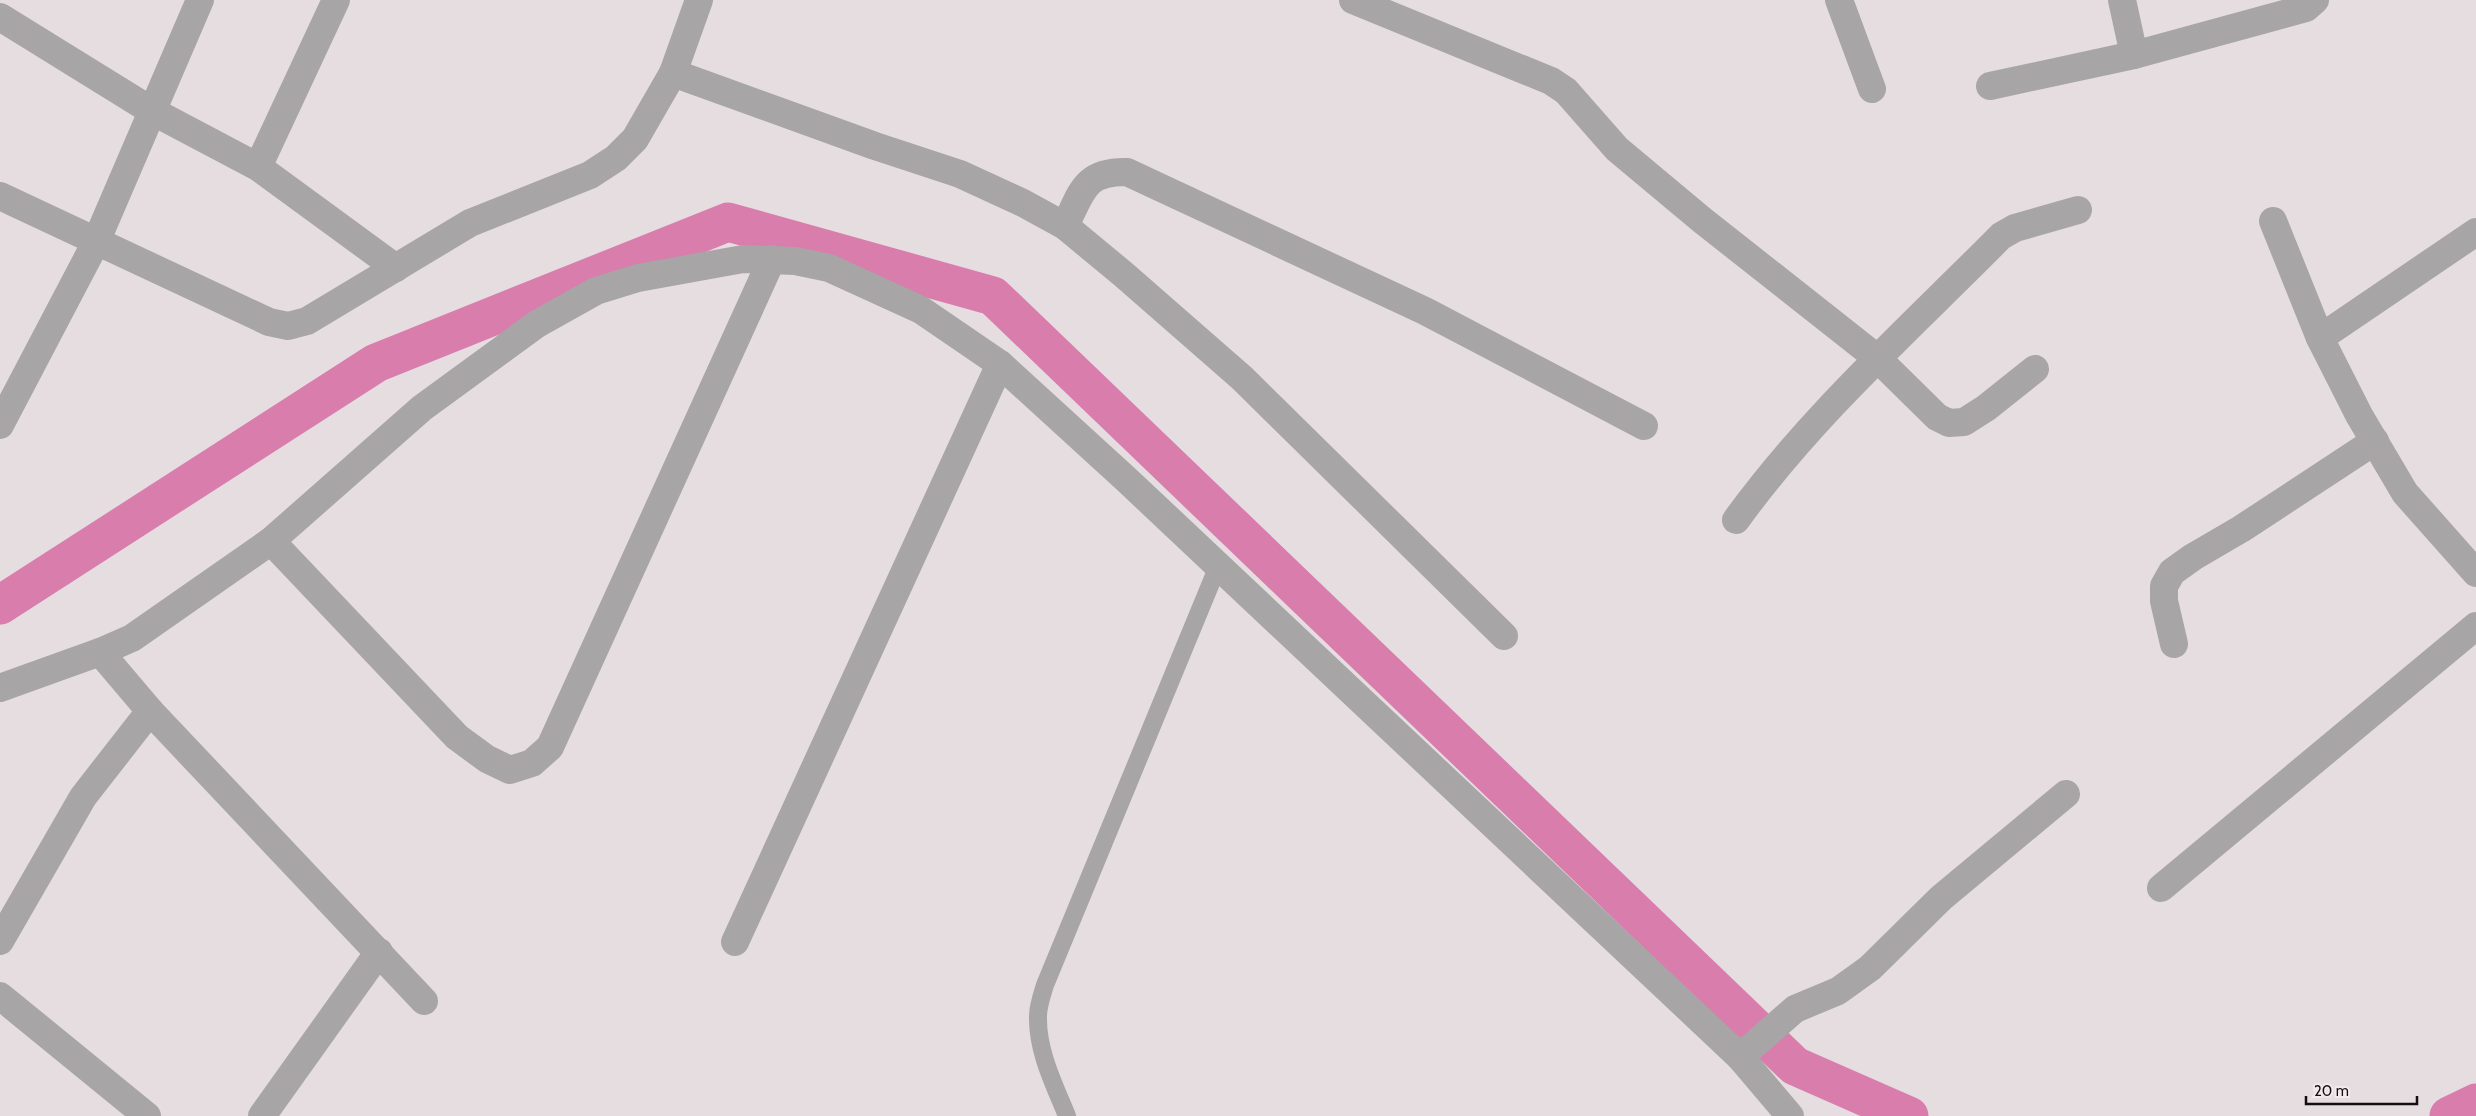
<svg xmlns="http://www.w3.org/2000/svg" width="2476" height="1116" viewBox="0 0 2476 1116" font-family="Cabin,sans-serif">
<rect width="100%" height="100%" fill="#e6dde1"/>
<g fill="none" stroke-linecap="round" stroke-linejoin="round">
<g stroke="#d97dad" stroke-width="39">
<path d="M 0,605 L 376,363 L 728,222 L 993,296 L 1795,1066 L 1909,1116"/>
<path d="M 2449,1116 L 2476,1103"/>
</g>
<path stroke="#a8a5a6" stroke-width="18" d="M 1067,1116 C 1054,1084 1037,1051 1038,1016 C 1038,1006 1042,995 1045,985 L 1218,566"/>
<g stroke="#a8a5a6" stroke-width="28">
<path d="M 1353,0 L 1551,81 L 1566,91 L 1617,149 L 1702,220 L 1877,358 L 1937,417 L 1949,423 L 1964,422 L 1986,408 L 2035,369"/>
<path d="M 1839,0 L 1872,89"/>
<path d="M 2122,0 L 2134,55"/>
<path d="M 0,17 L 152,111 L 258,167 L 396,268"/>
<path d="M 673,73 L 875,146 L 960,174 L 1023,203 L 1065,226 L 1123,274 L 1242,378 L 1504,636"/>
<path d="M 1990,86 L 2134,55 L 2306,8 L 2315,0"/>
<path d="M 258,167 L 336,0"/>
<path d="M 0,196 L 269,322 L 288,326 L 307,321 L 470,223 L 590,175 L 616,158 L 635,139 L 673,73 L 699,0"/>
<path d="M 2273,221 L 2320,338 L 2359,415 L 2405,493 L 2476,573"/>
<path d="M 1065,226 C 1082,192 1084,171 1127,172 L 1425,311 L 1644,426"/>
<path d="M 2320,338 L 2476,232"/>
<path d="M 0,425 L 96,242 L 200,0"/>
<path d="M 1736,520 C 1812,415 1910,328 2001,236 L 2015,228 L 2078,210"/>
<path d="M 271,541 L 457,737 L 487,759 L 510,770 L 532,763 L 550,747 L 772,259"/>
<path d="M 2174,644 L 2164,601 L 2164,586 L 2172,572 L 2193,557 L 2241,529 L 2375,441"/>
<path d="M 100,652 L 132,638 L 271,541 L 422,408 L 537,324 L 596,291 L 638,278 L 743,259 L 795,261 L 829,268 L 921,310 L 1000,364 L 1127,480 L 1740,1057 L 1790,1116"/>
<path d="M 0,688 L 100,652 L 150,711 L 424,1001"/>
<path d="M 2161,888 L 2476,626"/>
<path d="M 0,941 L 83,797 L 150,711"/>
<path d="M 735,942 L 1000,364"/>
<path d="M 0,996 L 147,1116"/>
<path d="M 1740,1057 L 1795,1009 L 1838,991 L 1870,968 L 1941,898 L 2066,794"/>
<path d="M 262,1116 L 379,952"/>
</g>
</g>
<path d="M2306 1096v8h111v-8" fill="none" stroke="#120f10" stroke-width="2.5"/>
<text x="2314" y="1096" font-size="15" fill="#120f10" stroke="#f3eaee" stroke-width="4" paint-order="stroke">20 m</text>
</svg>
